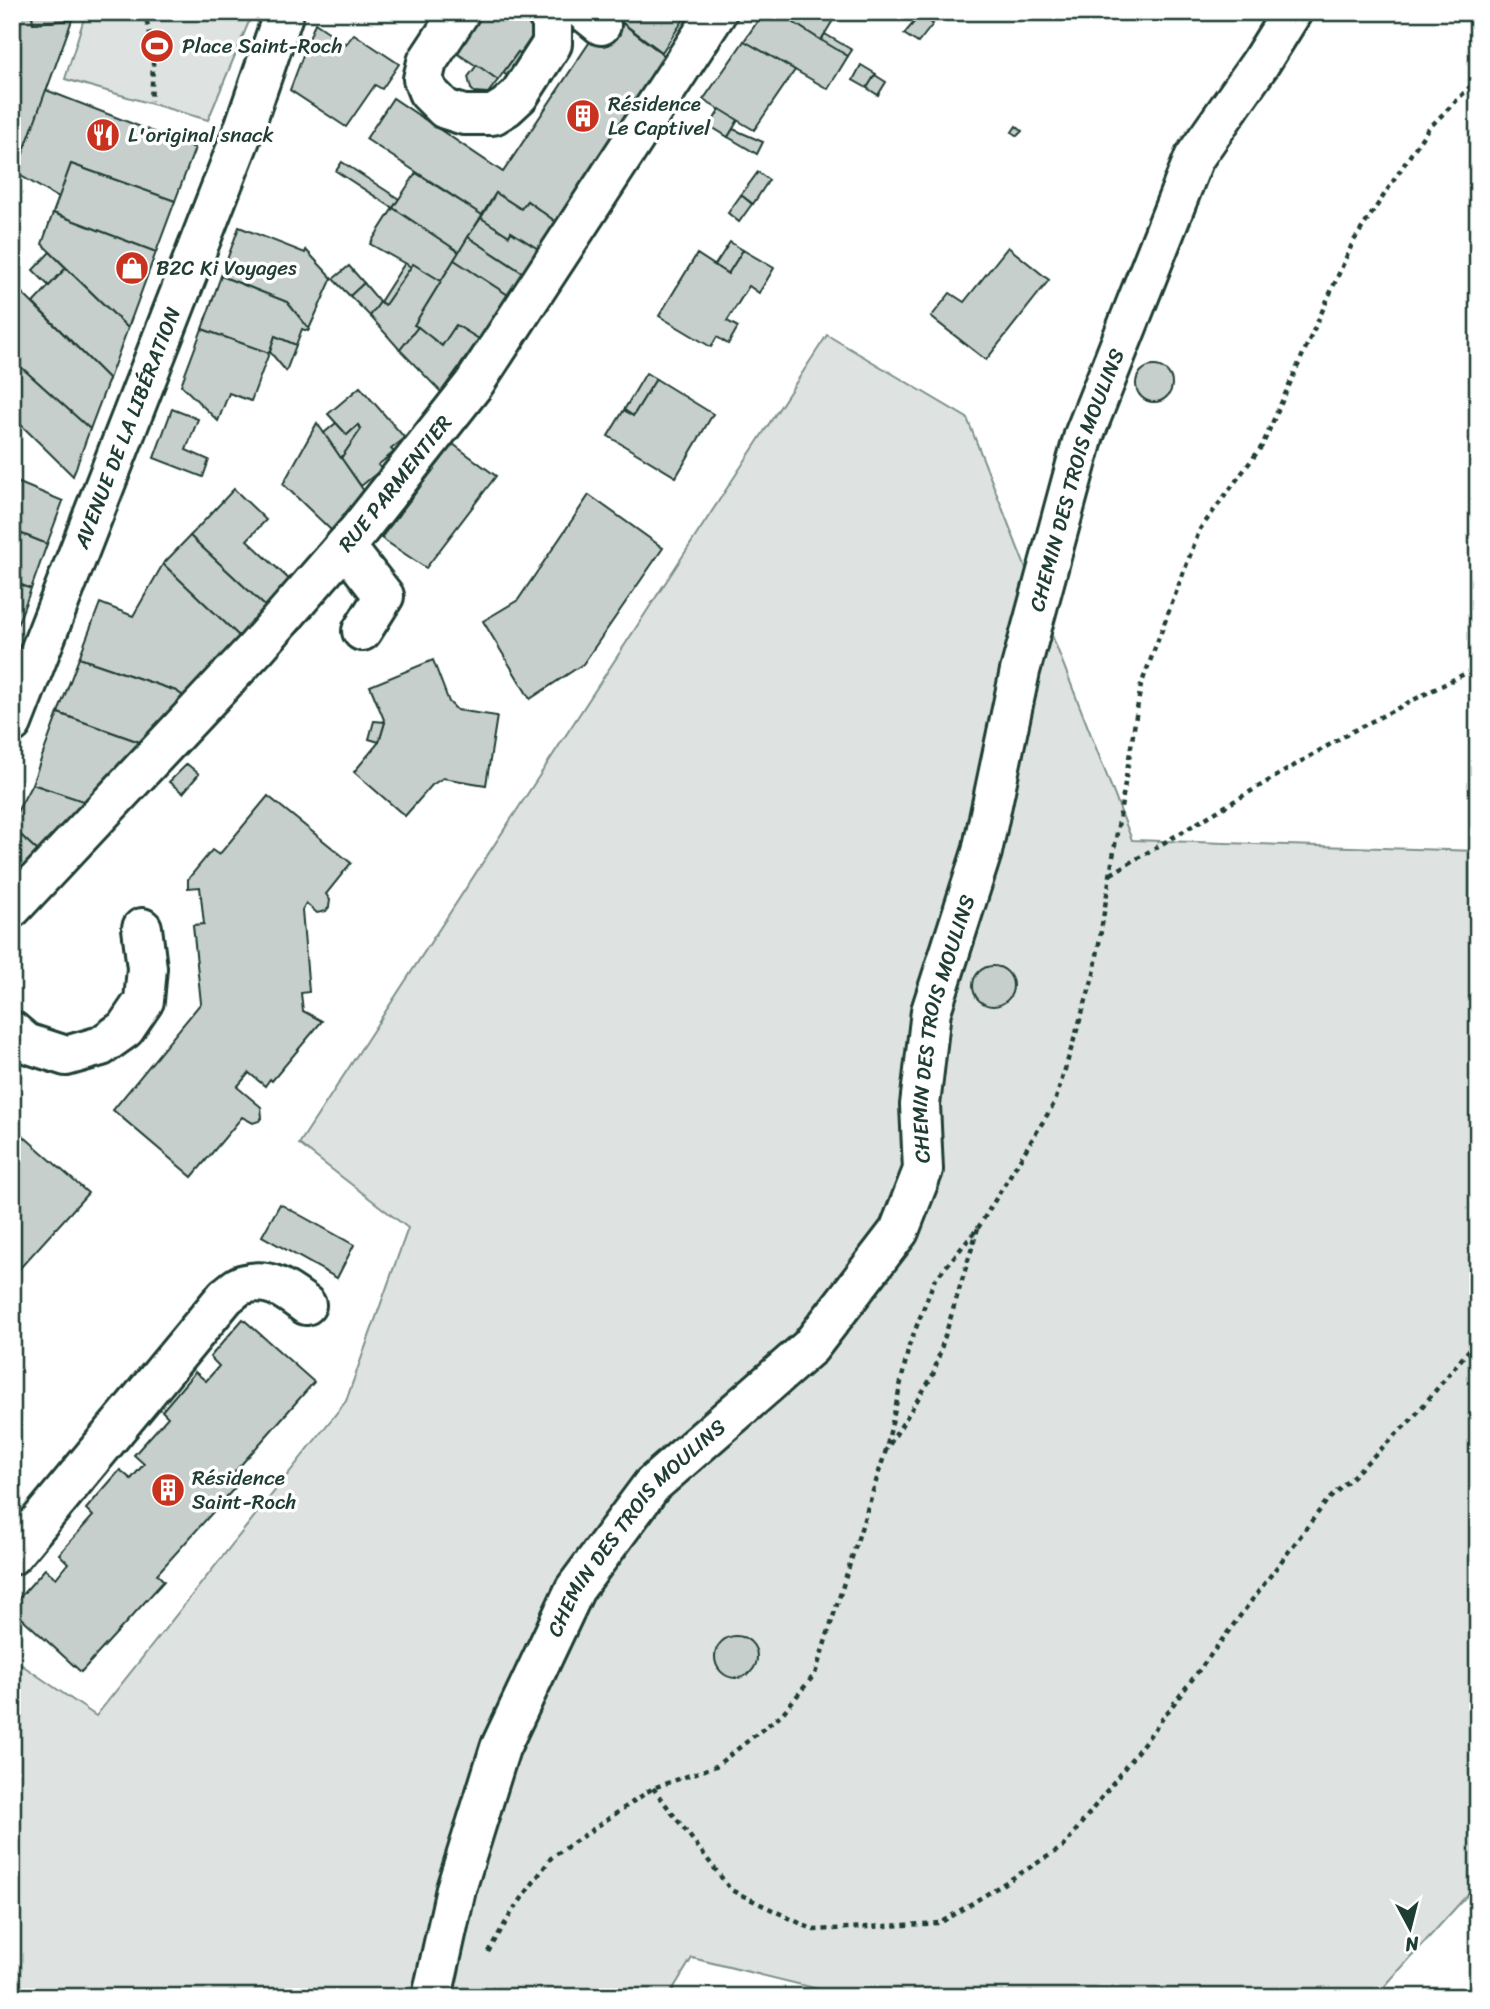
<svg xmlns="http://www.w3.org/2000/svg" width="1490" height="2009" viewBox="0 0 1490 2009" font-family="Sriracha,sans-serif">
<rect width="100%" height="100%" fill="#fff"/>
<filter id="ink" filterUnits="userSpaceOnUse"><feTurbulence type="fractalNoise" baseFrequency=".0143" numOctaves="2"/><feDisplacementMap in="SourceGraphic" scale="14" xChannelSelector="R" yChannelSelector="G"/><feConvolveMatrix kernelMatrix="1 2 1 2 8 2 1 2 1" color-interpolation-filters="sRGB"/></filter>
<g filter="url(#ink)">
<g fill="#dee3e2" stroke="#7e908b" stroke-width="2">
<path d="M 86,12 L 253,12 L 208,120 L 65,79 Z"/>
<path d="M 827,335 L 967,418 L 1132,840 L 1478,851 L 1478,1883 L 1375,1997 L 851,1997 L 692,1958 L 668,1997 L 12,1997 L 12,1665 L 16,1661 L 96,1716 L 346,1401 L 408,1228 L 299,1144 Z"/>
</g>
<g fill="#c7cfcc" stroke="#1f3d34" stroke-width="2">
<path d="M 12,12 L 32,12 L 33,23 L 72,20 L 24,152 L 12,153 Z"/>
<path d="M 32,12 L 74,12 L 72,20 L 33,23 Z"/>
<path d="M 482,12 L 528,12 L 542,22 L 520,54 L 518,52 L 498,80 L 455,52 Z"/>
<path d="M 608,12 L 686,12 L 688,13 L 662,52 Z"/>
<path d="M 764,12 L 777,12 L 848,56 L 828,89 L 744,41 Z"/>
<path d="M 777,12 L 838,12 L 821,40 Z"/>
<path d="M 609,13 L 665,56 L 556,222 L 527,201 L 521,209 L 496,193 L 482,215 L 366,139 L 393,98 L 503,172 Z"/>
<path d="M 921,14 L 933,24 L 918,43 L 904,34 Z"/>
<path d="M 315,23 L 346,44 L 354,34 L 399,64 L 382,89 L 375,85 L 346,127 L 290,90 Z"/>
<path d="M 825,34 L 852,50 L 848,56 L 821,40 Z"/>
<path d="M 744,41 L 795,70 L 754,130 L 703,100 Z"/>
<path d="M 518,52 L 528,59 L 510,77 L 503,73 Z"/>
<path d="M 477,65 L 498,80 L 488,93 L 474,92 L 471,89 L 468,77 Z"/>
<path d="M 861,65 L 876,74 L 867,88 L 853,80 Z"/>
<path d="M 875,75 L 886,82 L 878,95 L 867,88 Z"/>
<path d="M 46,90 L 195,148 L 175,201 L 71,164 L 59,198 L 16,173 Z"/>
<path d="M 720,109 L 738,120 L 728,137 L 710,126 Z"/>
<path d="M 1016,126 L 1022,131 L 1017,136 L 1012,132 Z"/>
<path d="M 733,129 L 763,142 L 757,154 L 728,137 Z"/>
<path d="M 342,162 L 399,199 L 393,208 L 336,171 Z"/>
<path d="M 71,164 L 175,201 L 156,252 L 53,213 Z"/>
<path d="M 758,172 L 769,180 L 753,204 L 741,195 Z"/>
<path d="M 416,173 L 482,215 L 459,252 L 393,208 Z"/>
<path d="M 496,193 L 521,209 L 527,201 L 556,222 L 538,249 L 511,232 L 509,236 L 481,218 Z"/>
<path d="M 741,195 L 752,204 L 739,222 L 728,213 Z"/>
<path d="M 393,208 L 459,252 L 441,281 L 413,264 L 411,267 L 370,244 Z"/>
<path d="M 53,213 L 156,252 L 128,328 L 42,244 Z"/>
<path d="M 481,218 L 509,236 L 511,232 L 538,249 L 523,273 L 468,237 Z"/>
<path d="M 239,227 L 305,253 L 306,250 L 332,278 L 309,329 L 287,302 L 221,276 Z"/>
<path d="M 468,237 L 523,273 L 508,295 L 454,260 Z"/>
<path d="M 730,242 L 743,250 L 728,274 L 715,265 Z"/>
<path d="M 1008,247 L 1049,280 L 986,360 L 931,317 L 950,293 L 964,302 Z"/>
<path d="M 743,250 L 774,268 L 759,293 L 749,286 L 727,321 L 738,327 L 728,344 L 717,337 L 711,347 L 659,316 L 697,254 L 728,274 Z"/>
<path d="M 50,252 L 66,268 L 49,286 L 33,270 Z"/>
<path d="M 454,260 L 508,295 L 479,339 L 456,325 L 442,346 L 414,325 Z"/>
<path d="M 405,263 L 411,267 L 385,305 L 380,302 Z"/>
<path d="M 413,264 L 441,281 L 414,325 L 418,327 L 400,350 L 370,316 L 380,302 L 385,305 Z"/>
<path d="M 349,266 L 364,283 L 350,296 L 333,279 Z"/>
<path d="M 66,268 L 128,328 L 109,379 L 33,303 Z"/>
<path d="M 221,276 L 287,302 L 309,329 L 308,331 L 302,329 L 296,345 L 275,336 L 269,353 L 202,329 Z"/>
<path d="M 12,283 L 109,379 L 90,429 L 12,359 Z"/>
<path d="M 364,283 L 380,302 L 370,316 L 350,296 Z"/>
<path d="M 456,325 L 479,339 L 441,392 L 400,350 L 418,327 L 442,346 Z"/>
<path d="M 202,329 L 269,353 L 251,401 L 229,393 L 218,421 L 181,385 Z"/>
<path d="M 275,336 L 296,345 L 286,371 L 270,352 Z"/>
<path d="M 12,359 L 90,429 L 73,476 L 12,416 Z"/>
<circle cx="1154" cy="384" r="18"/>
<path d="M 646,373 L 656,379 L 633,416 L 624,410 Z"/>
<path d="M 656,379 L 713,414 L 676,477 L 608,436 L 624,410 L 633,416 Z"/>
<path d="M 360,387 L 405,438 L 391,449 L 394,452 L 378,465 L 382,469 L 361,486 L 341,458 L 361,429 L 358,425 L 347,435 L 328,414 Z"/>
<path d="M 172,409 L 198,419 L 186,450 L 209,460 L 203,477 L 154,458 Z"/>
<path d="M 12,416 L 19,423 L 12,430 Z"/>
<path d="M 317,423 L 364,491 L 333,532 L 283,484 Z"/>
<path d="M 336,423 L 347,435 L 358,425 L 361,429 L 341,458 L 324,433 Z"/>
<path d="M 453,444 L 496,476 L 426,568 L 381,538 Z"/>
<path d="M 12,480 L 63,501 L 47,544 L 12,530 Z"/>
<path d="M 234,489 L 266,520 L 247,540 L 293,583 L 267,608 L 190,536 Z"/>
<path d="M 589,495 L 663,548 L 583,664 L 530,699 L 483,621 L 518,600 Z"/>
<path d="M 12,530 L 47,544 L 31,589 L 12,581 Z"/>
<path d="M 190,536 L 267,608 L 240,637 L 163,564 Z"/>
<path d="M 163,564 L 240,637 L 186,698 L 176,691 L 79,658 L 100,603 L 133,616 Z"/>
<path d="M 12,581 L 31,589 L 16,628 L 12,626 Z"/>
<path d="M 79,658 L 176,691 L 186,698 L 142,743 L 58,713 Z"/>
<path d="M 433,660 L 449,702 L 457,710 L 497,716 L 486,785 L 443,778 L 432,785 L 405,816 L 354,772 L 379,742 L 385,722 L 370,686 Z"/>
<path d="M 58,713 L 142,743 L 87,803 L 32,784 Z"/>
<path d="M 374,721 L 385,722 L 379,742 L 369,739 Z"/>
<path d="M 187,764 L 199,774 L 183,793 L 169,782 Z"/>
<path d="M 32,784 L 86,802 L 42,855 L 12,827 L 12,821 Z"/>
<path d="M 268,796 L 351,863 L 326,894 L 330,900 L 329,907 L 326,911 L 317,913 L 306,903 L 302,910 L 309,992 L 301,993 L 303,1011 L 322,1021 L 272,1081 L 270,1079 L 265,1086 L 249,1073 L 237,1087 L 261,1107 L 262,1117 L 259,1121 L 253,1123 L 242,1117 L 192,1177 L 113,1110 L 201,1003 L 193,925 L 204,924 L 200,887 L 188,888 L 188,879 L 212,850 L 219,855 Z"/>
<path d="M 12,827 L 42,855 L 12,882 Z"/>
<circle cx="993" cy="986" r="20"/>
<path d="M 12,1126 L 88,1193 L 12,1277 Z"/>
<path d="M 280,1204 L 354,1245 L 337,1278 L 262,1236 Z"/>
<path d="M 243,1319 L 314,1382 L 232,1475 L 240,1482 L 157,1574 L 164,1581 L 81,1672 L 12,1609 L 12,1606 L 45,1569 L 56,1578 L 68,1563 L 59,1554 L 93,1516 L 86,1509 L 120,1470 L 131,1479 L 144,1464 L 134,1455 L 168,1417 L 162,1411 L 195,1372 L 206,1381 L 219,1366 L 210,1357 Z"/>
<circle cx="736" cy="1657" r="21"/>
</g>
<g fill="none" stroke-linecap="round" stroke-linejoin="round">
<g stroke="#1f3d34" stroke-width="44">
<g id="minor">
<path d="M 460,12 L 427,62 L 423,79 L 428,92 L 445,109 L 464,115 L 493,115 L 506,107 L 519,95 L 552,44 L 552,23 L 546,12"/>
<path d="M 585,12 L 601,25"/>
<path d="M 345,546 L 384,596 L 362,631"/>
<path id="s1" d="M 12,908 L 257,647 L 358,531 L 474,384 L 717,12"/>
<path d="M 12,1031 L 26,1043 L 66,1056 L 101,1046 L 125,1029 L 144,1001 L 147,968 L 142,928"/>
<path d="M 12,1555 L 226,1296 C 232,1292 238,1285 245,1284 C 270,1277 287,1291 306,1305"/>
<path id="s2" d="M 432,1997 L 456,1889 L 500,1748 L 575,1589 L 652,1485 L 810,1347 L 899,1231 L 923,1170 L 920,1105 L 931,1011 L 982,852 L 1020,671 L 1084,435 L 1194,158 L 1259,65 L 1292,12"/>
</g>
</g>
<g stroke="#1f3d34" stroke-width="44">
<g id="major">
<path id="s3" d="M 12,723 L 242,134 L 284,12"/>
</g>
</g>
<g stroke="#1f3d34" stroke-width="4.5" stroke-dasharray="5 5" stroke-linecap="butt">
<path d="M 144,12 L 154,48 L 151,101"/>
<path d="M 1111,874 L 1351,732 L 1478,667"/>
<path d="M 978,1228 L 1055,1102 L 1094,974 L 1141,685 L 1200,529 L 1262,446 L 1353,242 L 1427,130 L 1478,79"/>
<path d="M 653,1788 L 731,1890 L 814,1930 L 940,1923 L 1063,1847 L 1154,1730 L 1326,1502 L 1412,1419 L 1478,1339"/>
<path d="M 488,1952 L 512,1912 L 551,1858 L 653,1788 L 716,1766 L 782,1714 L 815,1674 L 886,1450 L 909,1346 L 934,1281 L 978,1228 L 933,1375 L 886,1450"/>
</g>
<use href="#minor" stroke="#fff" stroke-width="38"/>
<use href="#major" stroke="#fff" stroke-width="38"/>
</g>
</g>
<defs>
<g id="stadium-disc" transform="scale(1.75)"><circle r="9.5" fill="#c8321e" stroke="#fff"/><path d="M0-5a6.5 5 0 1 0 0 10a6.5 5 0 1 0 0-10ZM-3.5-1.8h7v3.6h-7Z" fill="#fff"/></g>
<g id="building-disc" transform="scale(1.75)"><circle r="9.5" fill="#c8321e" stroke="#fff"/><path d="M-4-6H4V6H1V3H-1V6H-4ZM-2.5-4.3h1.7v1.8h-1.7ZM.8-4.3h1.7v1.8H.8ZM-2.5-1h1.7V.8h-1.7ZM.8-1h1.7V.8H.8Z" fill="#fff"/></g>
<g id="restaurant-disc" transform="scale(1.75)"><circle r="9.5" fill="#c8321e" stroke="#fff"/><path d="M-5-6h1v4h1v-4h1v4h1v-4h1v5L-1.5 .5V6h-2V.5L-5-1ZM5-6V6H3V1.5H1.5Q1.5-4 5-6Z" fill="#fff"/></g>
<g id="shop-disc" transform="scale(1.75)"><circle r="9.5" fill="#c8321e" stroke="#fff"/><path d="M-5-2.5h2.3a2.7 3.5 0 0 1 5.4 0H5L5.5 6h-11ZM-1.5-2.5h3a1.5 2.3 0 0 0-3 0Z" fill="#fff"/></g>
</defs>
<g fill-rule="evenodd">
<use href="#stadium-disc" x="157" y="46"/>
<use href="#building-disc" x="583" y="116"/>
<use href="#restaurant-disc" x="103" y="135"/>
<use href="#shop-disc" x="132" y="268"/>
<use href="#building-disc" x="168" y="1490"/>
</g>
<g text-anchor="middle" stroke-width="7" stroke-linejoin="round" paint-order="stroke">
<g font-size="21" fill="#1f3d34" stroke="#fff" text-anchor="start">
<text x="182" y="53">Place Saint-Roch</text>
<text x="608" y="111">Résidence<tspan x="608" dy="24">Le Captivel</tspan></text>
<text x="128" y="142">L'original snack</text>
<text x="156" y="275">B2C Ki Voyages</text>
<text x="192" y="1485">Résidence<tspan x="192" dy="24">Saint-Roch</tspan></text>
</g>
<g font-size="21" fill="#1f3d34" stroke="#fff">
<text dy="7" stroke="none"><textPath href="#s3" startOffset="317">AVENUE DE LA LIBÉRATION</textPath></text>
<text dy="7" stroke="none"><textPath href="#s2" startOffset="1696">CHEMIN DES TROIS MOULINS</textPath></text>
<text dy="7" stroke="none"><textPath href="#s1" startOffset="572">RUE PARMENTIER</textPath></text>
<text dy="7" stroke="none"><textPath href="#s2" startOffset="1129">CHEMIN DES TROIS MOULINS</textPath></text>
<text dy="7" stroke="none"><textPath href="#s2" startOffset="520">CHEMIN DES TROIS MOULINS</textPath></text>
</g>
</g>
<rect width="1490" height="2009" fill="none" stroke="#fff" stroke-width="42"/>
<rect x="21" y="21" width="1448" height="1967" fill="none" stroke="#1f3d34" stroke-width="2.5" filter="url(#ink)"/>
<g transform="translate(1410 1928) rotate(173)" stroke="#ffffff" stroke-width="5" paint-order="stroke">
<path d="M0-5L12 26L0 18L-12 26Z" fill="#1f3d34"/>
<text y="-10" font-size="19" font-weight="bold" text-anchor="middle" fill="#1f3d34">N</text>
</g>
</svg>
